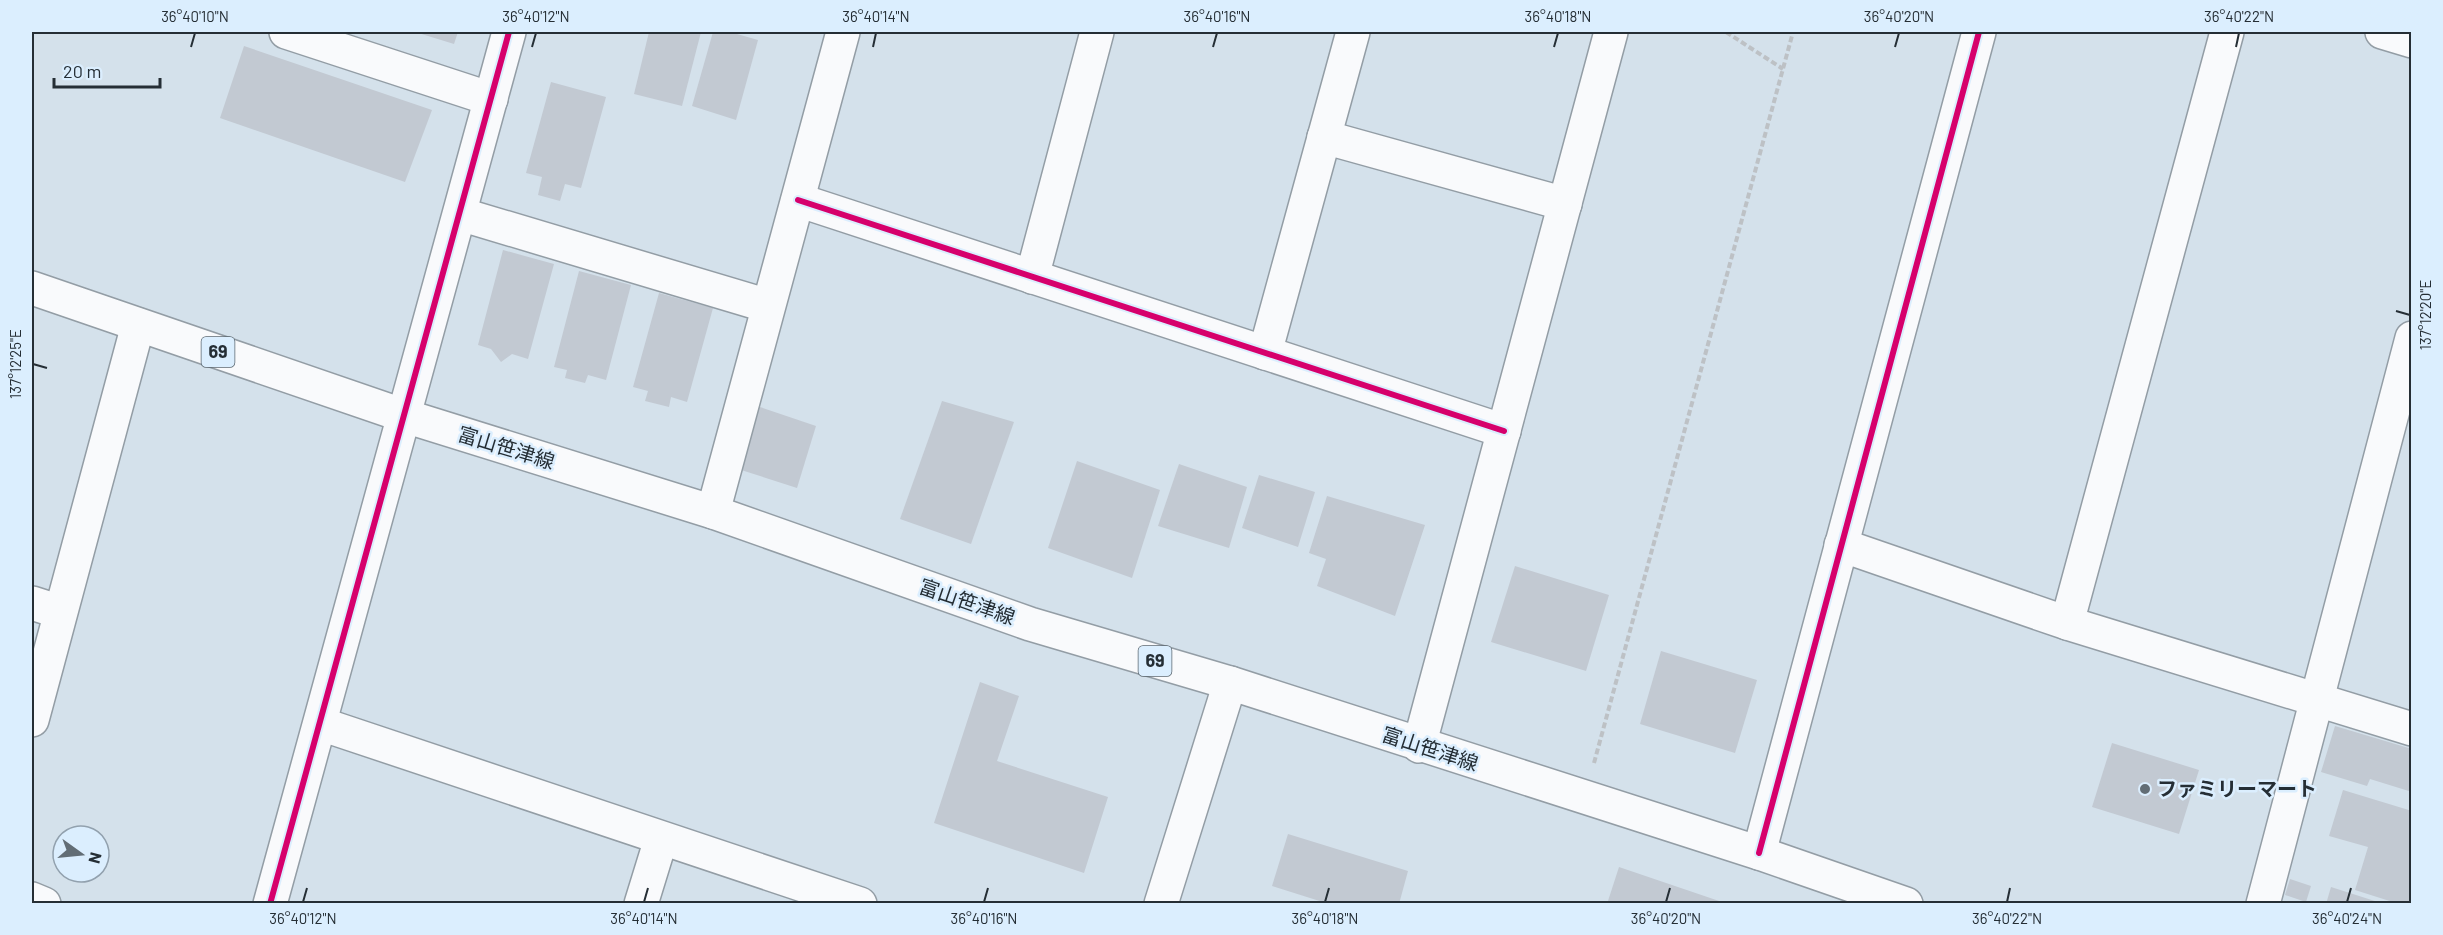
<svg xmlns="http://www.w3.org/2000/svg" width="2443" height="935" viewBox="0 0 2443 935" font-family="Barlow,'Noto Sans JP',sans-serif">
<rect width="100%" height="100%" fill="#d4e1eb"/>
<g fill="#c2c9d2">
<path d="M 415,32 L 458,32 L 454,44 Z"/>
<path d="M 649,32 L 701,32 L 682,106 L 634,94 Z"/>
<path d="M 713,32 L 730,32 L 758,40 L 736,120 L 692,106 Z"/>
<path d="M 244,46 L 432,110 L 405,182 L 220,118 Z"/>
<path d="M 551,82 L 606,97 L 581,188 L 565,184 L 560,201 L 538,195 L 542,177 L 526,173 Z"/>
<path d="M 503,250 L 554,264 L 528,359 L 512,354 L 501,362 L 491,349 L 478,345 Z"/>
<path d="M 579,271 L 631,285 L 606,380 L 588,375 L 585,383 L 565,378 L 567,370 L 554,367 Z"/>
<path d="M 659,293 L 713,308 L 687,402 L 671,397 L 669,407 L 645,401 L 648,391 L 633,387 Z"/>
<path d="M 942,401 L 1014,422 L 971,544 L 900,519 Z"/>
<path d="M 757,406 L 816,426 L 797,488 L 738,469 Z"/>
<path d="M 1077,461 L 1160,490 L 1132,578 L 1048,548 Z"/>
<path d="M 1179,464 L 1247,487 L 1229,548 L 1158,526 Z"/>
<path d="M 1259,475 L 1315,492 L 1298,547 L 1242,528 Z"/>
<path d="M 1327,496 L 1425,525 L 1395,616 L 1317,586 L 1326,559 L 1309,553 Z"/>
<path d="M 1515,566 L 1609,595 L 1586,671 L 1491,642 Z"/>
<path d="M 1661,651 L 1757,680 L 1735,753 L 1640,724 Z"/>
<path d="M 980,682 L 1019,696 L 997,761 L 1108,797 L 1084,873 L 934,823 Z"/>
<path d="M 2335,726 L 2412,749 L 2412,792 L 2370,779 L 2367,786 L 2321,772 Z"/>
<path d="M 2112,743 L 2199,770 L 2179,834 L 2092,807 Z"/>
<path d="M 2343,790 L 2412,811 L 2412,904 L 2399,904 L 2355,890 L 2368,847 L 2329,836 Z"/>
<path d="M 1288,834 L 1408,871 L 1399,904 L 1329,904 L 1272,886 Z"/>
<path d="M 1619,867 L 1725,903 L 1725,904 L 1607,904 Z"/>
<path d="M 2290,879 L 2311,886 L 2306,902 L 2285,895 Z"/>
<path d="M 2331,887 L 2381,903 L 2381,904 L 2326,904 Z"/>
</g>
<g fill="none" stroke-linecap="round" stroke-linejoin="round">
<g stroke="#939da5" stroke-width="36">
<g id="street">
<path d="M 286,32 L 491,99"/>
<path d="M 2382,32 L 2412,41"/>
<path d="M 1324,137 L 1565,204"/>
<path d="M 798,200 L 1504,431"/>
<path d="M 460,214 L 768,306"/>
<path d="M 1032,277 L 1097,32"/>
<path d="M 1265,353 L 1353,32"/>
<path d="M 713,512 L 843,32"/>
<path d="M 1841,545 L 2067,623 L 2412,729"/>
<path d="M 32,603 L 60,612"/>
<path d="M 2067,623 L 2227,32"/>
<path d="M 32,720 L 138,325"/>
<path d="M 321,724 L 860,904"/>
<path d="M 1419,746 L 1611,32"/>
<path d="M 1759,853 L 1979,32"/>
<path d="M 32,899 L 44,904"/>
<path d="M 641,904 L 661,839"/>
<path d="M 1161,904 L 1230,683"/>
<path d="M 2263,904 L 2412,338"/>
</g>
</g>
<g stroke="#939da5" stroke-width="36">
<path id="secondary" d="M 270,904 L 509,32"/>
</g>
<g stroke="#939da5" stroke-width="36">
<path id="primary" d="M 32,288 L 405,416 L 713,512 L 1030,624 L 1230,683 L 1759,853 L 1906,904"/>
</g>
<g stroke="#bdc1c5" stroke-width="4" stroke-dasharray="6 3" stroke-linecap="butt">
<path d="M 1726,32 L 1783,69"/>
<path d="M 1594,763 L 1793,32"/>
</g>
<use href="#street" stroke="#f9fafc" stroke-width="33"/>
<use href="#secondary" stroke="#f9fafc" stroke-width="33"/>
<use href="#primary" stroke="#f9fafc" stroke-width="33"/>
<g stroke="#dbeefe" stroke-width="10">
<g id="cycleway">
<path d="M 798,200 L 1504,431"/>
<path d="M 1759,853 L 1979,32"/>
<path d="M 270,904 L 509,32"/>
</g>
</g>
<use href="#cycleway" stroke="#d6006c" stroke-width="6"/>
</g>
<path fill="none" stroke="#252e35" stroke-width="2" d="M 191,47 L 195,33M 532,47 L 536,33M 873,47 L 876,33M 1213,47 L 1217,33M 1554,47 L 1558,33M 1895,47 L 1899,33M 2236,47 L 2239,33M 2396,311 L 2410,315M 33,364 L 47,368M 303,902 L 307,888M 644,902 L 648,888M 984,902 L 988,888M 1325,902 L 1329,888M 1666,902 L 1670,888M 2007,902 L 2010,888M 2347,902 L 2351,888"/>
<circle fill="#626d75" stroke="#dbeefe" stroke-width="2" cx="2145" cy="789" r="6"/>
<g text-anchor="middle" stroke-width="5" stroke-linejoin="round" paint-order="stroke">
<g fill="#dbeefe" stroke="#5c6871" stroke-width="1.5">
<rect x="201.5" y="337" width="33" height="30" rx="4.5"/>
<rect x="1138.5" y="646" width="33" height="30" rx="4.5"/>
</g>
<g font-size="18" font-weight="bold" fill="#252e35">
<text x="218" y="358">69</text>
<text x="1155" y="667">69</text>
</g>
<g font-size="20" fill="#252e35" stroke="#dbeefe">
<text transform="translate(506 448) rotate(17)" y="7">富山笹津線</text>
<text transform="translate(967 602) rotate(19)" y="7">富山笹津線</text>
<text transform="translate(1430 749) rotate(18)" y="7">富山笹津線</text>
</g>
<g font-size="20" font-weight="bold" fill="#252e35" stroke="#dbeefe" text-anchor="start">
<text x="2157" y="796">ファミリーマート</text>
</g>
</g>
<rect width="2443" height="935" fill="none" stroke="#dbeefe" stroke-width="66"/>
<g transform="translate(81 854) rotate(105)"><circle r="28" fill="#dbeefe" stroke="#92a1ae" stroke-width="1.5"/>
<path d="M0-4.5L10 22L0 15L-10 22Z" fill="#626d75"/>
<text y="-9" font-size="16" font-weight="bold" text-anchor="middle" fill="#252e35">N</text>
</g>
<path d="M54 78v9h106v-9" fill="none" stroke="#252e35" stroke-width="3"/>
<text x="63" y="78" font-size="18" fill="#252e35" stroke="#dbeefe" stroke-width="4.5" paint-order="stroke">20 m</text>
<rect x="33" y="33" width="2377" height="869" fill="none" stroke="#252e35" stroke-width="2"/>
<g font-size="15" text-anchor="middle" fill="#252e35">
<text x="195" y="22">36°40'10"N</text>
<text x="536" y="22">36°40'12"N</text>
<text x="876" y="22">36°40'14"N</text>
<text x="1217" y="22">36°40'16"N</text>
<text x="1558" y="22">36°40'18"N</text>
<text x="1899" y="22">36°40'20"N</text>
<text x="2239" y="22">36°40'22"N</text>
<text transform="translate(2426 315) rotate(-90)" y="5">137°12'20"E</text>
<text transform="translate(16 364) rotate(-90)" y="5">137°12'25"E</text>
<text x="303" y="924">36°40'12"N</text>
<text x="644" y="924">36°40'14"N</text>
<text x="984" y="924">36°40'16"N</text>
<text x="1325" y="924">36°40'18"N</text>
<text x="1666" y="924">36°40'20"N</text>
<text x="2007" y="924">36°40'22"N</text>
<text x="2347" y="924">36°40'24"N</text>
</g>
</svg>
